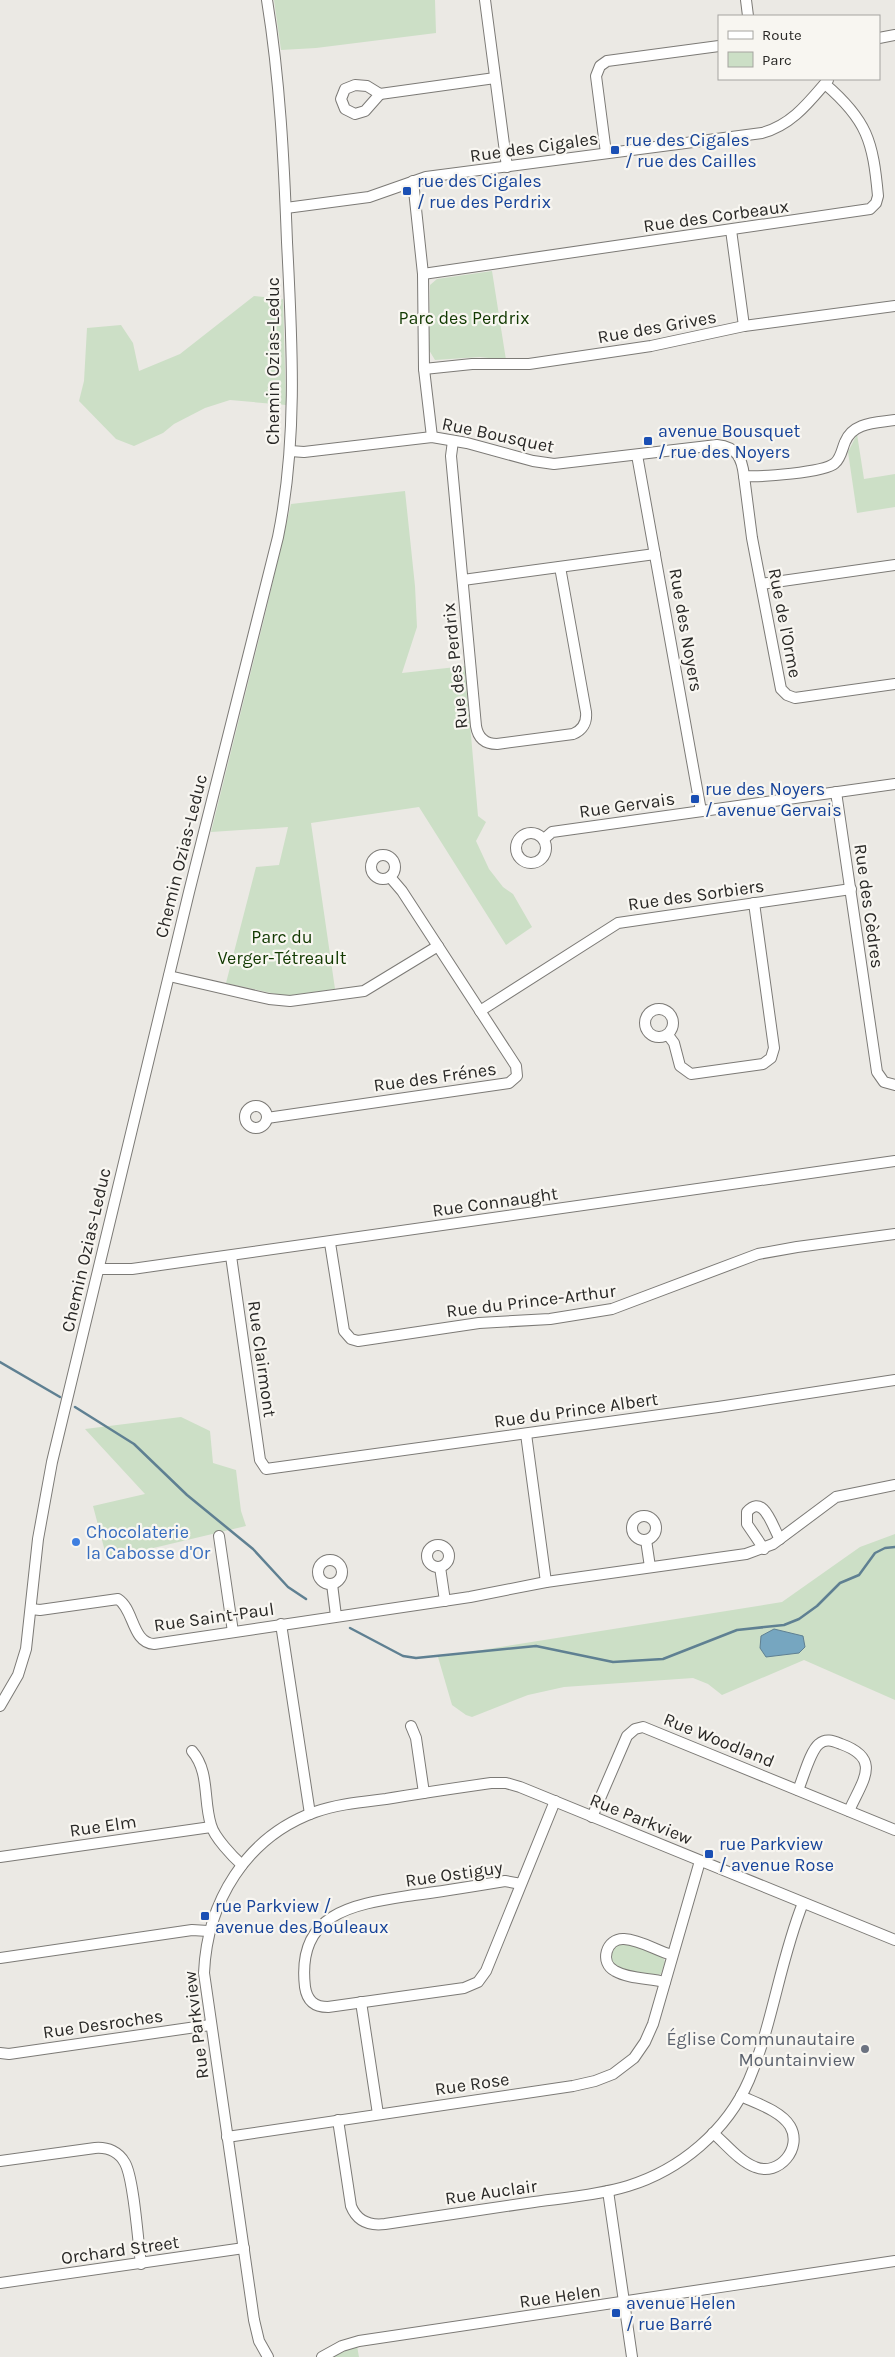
<svg xmlns="http://www.w3.org/2000/svg" width="895" height="2357" viewBox="0 0 895 2357" font-family="Karla,sans-serif">
<rect width="100%" height="100%" fill="#ebe9e4"/>
<g fill="#ccdfc6">
<path d="M 274,0 L 435,0 L 436,33 L 316,48 L 281,50 Z"/>
<path d="M 492,271 L 506,360 L 480,357 L 435,360 L 429,350 L 430,285 L 437,279 Z"/>
<path d="M 254,296 L 283,299 L 286,405 L 230,400 L 205,408 L 174,424 L 163,433 L 134,446 L 116,439 L 79,401 L 84,381 L 87,328 L 121,325 L 133,343 L 139,371 L 180,354 Z"/>
<path d="M 857,434 L 864,479 L 895,474 L 895,507 L 857,513 L 848,452 Z"/>
<path d="M 405,491 L 415,586 L 417,627 L 402,673 L 465,666 L 478,816 L 486,822 L 476,841 L 489,869 L 503,887 L 513,894 L 532,927 L 506,945 L 419,807 L 311,823 L 335,989 L 285,996 L 226,983 L 256,867 L 279,865 L 288,827 L 211,832 L 265,615 L 291,504 Z"/>
<path d="M 181,1417 L 210,1431 L 213,1463 L 236,1470 L 241,1511 L 246,1526 L 107,1559 L 93,1506 L 145,1494 L 85,1429 Z"/>
<path d="M 895,1534 L 895,1700 L 804,1660 L 722,1695 L 708,1684 L 693,1678 L 564,1687 L 528,1695 L 472,1717 L 466,1715 L 452,1705 L 438,1657 L 782,1602 L 860,1547 Z"/>
<path d="M 620,1943 L 634,1945 L 663,1957 L 665,1962 L 661,1974 C 654,1977 620,1972 614,1966 C 611,1963 609,1958 608,1954 Z"/>
<path d="M 357,2346 L 359,2357 L 331,2357 Z"/>
</g>
<path fill="#76a6c0" stroke="#5f8092" d="M 774,1629 L 803,1636 L 805,1647 L 799,1653 L 766,1657 L 760,1648 L 761,1636 Z"/>
<g fill="none" stroke-linecap="round" stroke-linejoin="round">
<g stroke="#5f8092" stroke-width="2.5">
<path d="M 0,1362 L 60,1397"/>
<path d="M 75,1407 L 134,1444 L 187,1495 L 253,1549 L 288,1587 L 306,1599"/>
<path d="M 350,1628 L 403,1656 L 416,1658 L 536,1646 L 613,1662 L 663,1659 L 737,1630 L 784,1625 L 799,1619 L 817,1606 L 840,1583 L 859,1575 L 875,1553 L 885,1548 L 895,1547"/>
</g>
<g stroke="#7c7a76" stroke-width="12">
<g id="minor">
<path d="M 485,0 L 507,167"/>
<path d="M 746,0 L 748,16"/>
<path d="M 879,38 L 895,35"/>
<path d="M 355,85 L 367,86 L 380,94 L 365,111 L 355,114 L 345,109 L 341,99 L 345,89 Z"/>
<path d="M 380,94 L 495,78"/>
<path d="M 606,153 L 596,76 L 600,66 L 607,61 L 719,46"/>
<path d="M 413,181 L 423,274 L 424,369 L 432,437"/>
<path d="M 286,208 L 369,197 L 426,177 L 762,133 C 792,125 809,102 828,80"/>
<path d="M 731,230 L 744,326"/>
<path d="M 423,274 L 870,209 L 876,203 L 878,196 C 873,141 867,120 825,84"/>
<path d="M 424,369 L 472,364 L 529,364 L 651,346 L 744,326 L 895,306"/>
<path d="M 453,441 L 451,456 L 476,726 C 478,738 485,744 497,744 L 573,734 C 583,730 587,722 586,712 L 560,567"/>
<path d="M 290,451 L 304,452 L 432,437 L 467,443 L 533,461 L 554,464 L 717,445 C 737,447 742,458 744,476 C 760,477 824,473 835,463 C 841,458 842,449 845,442 C 853,422 876,423 895,420"/>
<path d="M 637,455 L 701,811"/>
<path d="M 744,476 L 752,538 L 781,689 L 787,695 L 795,698 L 895,684"/>
<path d="M 463,580 L 655,554"/>
<path d="M 761,584 L 895,565"/>
<path d="M 836,792 L 877,1072 L 884,1082 L 895,1085"/>
<circle cx="531" cy="848" r="15"/>
<path d="M 544,839 L 552,832 L 895,784"/>
<circle cx="383" cy="867" r="12"/>
<path d="M 169,976 L 269,999 L 290,1001 L 364,991 L 438,946"/>
<circle cx="659" cy="1023" r="14"/>
<path d="M 480,1011 L 618,923 L 851,889"/>
<path d="M 668,1035 L 674,1043 L 680,1066 L 691,1074 L 763,1064 L 771,1058 L 774,1048 L 754,903"/>
<circle cx="256" cy="1117" r="11"/>
<path d="M 267,1118 L 509,1083 L 517,1076 L 516,1066 L 402,891 L 390,877"/>
<path d="M 330,1243 L 344,1331 L 351,1339 L 358,1341 L 479,1323 L 550,1319 L 612,1309 L 758,1254 L 797,1247 L 895,1234"/>
<path d="M 231,1256 L 260,1460 L 266,1469 L 718,1407 L 895,1380"/>
<path d="M 99,1269 L 132,1269 L 895,1161"/>
<path d="M 526,1434 L 546,1582"/>
<circle cx="644" cy="1528" r="12"/>
<path d="M 219,1536 L 233,1632"/>
<path d="M 646,1540 L 650,1567"/>
<circle cx="438" cy="1556" r="11"/>
<path d="M 764,1549 L 747,1524 L 747,1512 C 764,1492 773,1529 780,1539"/>
<circle cx="330" cy="1572" r="12"/>
<path d="M 440,1567 L 445,1601"/>
<path d="M 332,1584 L 336,1616"/>
<path d="M 31,1609 L 40,1610 L 118,1599 C 134,1609 132,1643 154,1644 L 470,1597 L 546,1582 L 746,1554 L 773,1544 L 836,1497 L 895,1485"/>
<path d="M 281,1624 L 310,1814"/>
<path d="M 0,1706 L 18,1675 L 26,1649 L 38,1539 L 52,1462 L 189,892 L 278,537 C 298,439 292,341 287,242 C 284,161 280,80 267,0"/>
<path d="M 411,1726 L 416,1738 L 424,1793"/>
<path d="M 192,1751 C 210,1772 203,1800 211,1825 C 214,1837 233,1857 242,1865"/>
<path d="M 798,1790 C 803,1779 810,1751 819,1744 C 826,1738 833,1741 841,1744 C 883,1759 862,1781 849,1811"/>
<path d="M 592,1817 L 627,1736 L 635,1729 L 643,1727 L 895,1830"/>
<path d="M 0,1857 L 211,1827"/>
<path d="M 521,1884 L 505,1881 C 475,1886 445,1891 414,1895 C 357,1904 296,1910 305,1987 C 307,2000 314,2007 328,2007 L 464,1988 L 478,1982 L 486,1971 L 555,1801"/>
<path d="M 0,1958 L 192,1930 L 208,1931"/>
<path d="M 665,1982 C 649,1978 629,1979 615,1971 C 599,1963 606,1938 624,1939 C 641,1940 657,1951 672,1955"/>
<path d="M 361,2002 L 378,2114"/>
<path d="M 0,2053 L 9,2054 L 210,2025"/>
<path d="M 338,2120 L 351,2206 C 357,2221 369,2226 385,2224 C 432,2217 480,2210 527,2203 C 560,2198 595,2196 628,2186 C 680,2170 727,2131 749,2080 C 773,2023 780,1960 803,1903"/>
<path d="M 713,2133 C 726,2144 739,2161 755,2167 C 779,2177 803,2148 790,2126 C 781,2111 756,2103 741,2096"/>
<path d="M 227,2137 L 573,2086 L 595,2081 L 613,2074 L 634,2058 L 645,2042 L 653,2024 L 700,1861"/>
<path d="M 0,2161 L 95,2148 C 108,2147 119,2152 125,2163 C 134,2179 138,2242 141,2264"/>
<path d="M 608,2191 L 632,2357"/>
<path d="M 0,2283 L 244,2248"/>
<path d="M 268,2357 L 259,2341 L 254,2320 L 204,1973 C 207,1902 246,1837 315,1812 C 338,1804 362,1802 386,1799 C 421,1793 456,1788 491,1783 L 506,1783 L 520,1787 L 895,1940"/>
<path d="M 322,2357 L 342,2346 L 359,2341 L 895,2261"/>
</g>
</g>
<use href="#minor" stroke="#fff" stroke-width="10"/>
</g>
<g fill="#1a4fb4" stroke="#f8f6f1" stroke-width="2">
<rect x="610" y="145" width="10" height="10" rx="2.5"/>
<rect x="402" y="186" width="10" height="10" rx="2.5"/>
<rect x="643" y="436" width="10" height="10" rx="2.5"/>
<rect x="690" y="794" width="10" height="10" rx="2.5"/>
<rect x="704" y="1849" width="10" height="10" rx="2.5"/>
<rect x="200" y="1911" width="10" height="10" rx="2.5"/>
<rect x="611" y="2308" width="10" height="10" rx="2.5"/>
</g>
<circle fill="#3f7fe0" stroke="#f8f6f1" stroke-width="2" cx="76" cy="1542" r="5"/>
<circle fill="#6b7280" stroke="#f8f6f1" stroke-width="2" cx="865" cy="2049" r="5"/>
<g text-anchor="middle" stroke-width="4.5" stroke-linejoin="round" paint-order="stroke">
<g font-size="18" fill="#164399" stroke="#f8f6f1" text-anchor="start">
<text x="625" y="146">rue des Cigales<tspan x="625" dy="21">/ rue des Cailles</tspan></text>
<text x="417" y="187">rue des Cigales<tspan x="417" dy="21">/ rue des Perdrix</tspan></text>
<text x="658" y="437">avenue Bousquet<tspan x="658" dy="21">/ rue des Noyers</tspan></text>
<text x="705" y="795">rue des Noyers<tspan x="705" dy="21">/ avenue Gervais</tspan></text>
<text x="719" y="1850">rue Parkview<tspan x="719" dy="21">/ avenue Rose</tspan></text>
<text x="215" y="1912">rue Parkview /<tspan x="215" dy="21">avenue des Bouleaux</tspan></text>
<text x="626" y="2309">avenue Helen<tspan x="626" dy="21">/ rue Barré</tspan></text>
</g>
<g font-size="18" fill="#292826" stroke="#f8f6f1">
<text transform="translate(534 147) rotate(-8)" y="6">Rue des Cigales</text>
<text transform="translate(716 216) rotate(-8)" y="6">Rue des Corbeaux</text>
<text transform="translate(657 327) rotate(-10)" y="6">Rue des Grives</text>
<text transform="translate(273 361) rotate(-90)" y="6">Chemin Ozias-Leduc</text>
<text transform="translate(498 435) rotate(12)" y="6">Rue Bousquet</text>
<text transform="translate(785 623) rotate(79)" y="6">Rue de l'Orme</text>
<text transform="translate(686 630) rotate(80)" y="6">Rue des Noyers</text>
<text transform="translate(455 666) rotate(-96)" y="6">Rue des Perdrix</text>
<text transform="translate(627 805) rotate(-8)" y="6">Rue Gervais</text>
<text transform="translate(181 856) rotate(-76)" y="6">Chemin Ozias-Leduc</text>
<text transform="translate(696 895) rotate(-8)" y="6">Rue des Sorbiers</text>
<text transform="translate(869 906) rotate(82)" y="6">Rue des Cèdres</text>
<text transform="translate(435 1077) rotate(-8)" y="6">Rue des Frénes</text>
<text transform="translate(495 1202) rotate(-8)" y="6">Rue Connaught</text>
<text transform="translate(86 1250) rotate(-77)" y="6">Chemin Ozias-Leduc</text>
<text transform="translate(531 1301) rotate(-7)" y="6">Rue du Prince-Arthur</text>
<text transform="translate(262 1359) rotate(82)" y="6">Rue Clairmont</text>
<text transform="translate(576 1410) rotate(-8)" y="6">Rue du Prince Albert</text>
<text transform="translate(214 1617) rotate(-8)" y="6">Rue Saint-Paul</text>
<text transform="translate(719 1740) rotate(22)" y="6">Rue Woodland</text>
<text transform="translate(641 1819) rotate(22)" y="6">Rue Parkview</text>
<text transform="translate(103 1826) rotate(-8)" y="6">Rue Elm</text>
<text transform="translate(454 1874) rotate(-8)" y="6">Rue Ostiguy</text>
<text transform="translate(103 2024) rotate(-8)" y="6">Rue Desroches</text>
<text transform="translate(196 2025) rotate(-97)" y="6">Rue Parkview</text>
<text transform="translate(472 2084) rotate(-8)" y="6">Rue Rose</text>
<text transform="translate(491 2192) rotate(-8)" y="6">Rue Auclair</text>
<text transform="translate(120 2250) rotate(-8)" y="6">Orchard Street</text>
<text transform="translate(560 2296) rotate(-8)" y="6">Rue Helen</text>
</g>
<g font-size="18" fill="#113900" stroke="#f8f6f1">
<text x="464" y="324">Parc des Perdrix</text>
<text x="282" y="943">Parc du<tspan x="282" dy="21">Verger-Tétreault</tspan></text>
</g>
<g font-size="18" fill="#366cbe" stroke="#f8f6f1" text-anchor="start">
<text x="86" y="1538">Chocolaterie<tspan x="86" dy="21">la Cabosse d'Or</tspan></text>
</g>
<g font-size="18" fill="#5b616d" stroke="#f8f6f1" text-anchor="end">
<text x="855" y="2045">Église Communautaire<tspan x="855" dy="21">Mountainview</tspan></text>
</g>
</g>
<rect x="718" y="15" width="162" height="65" fill="#f8f6f1" stroke="#a5a4a0"/>
<rect x="728" y="31" width="25" height="8" fill="#ffffff" stroke="#a5a4a0"/>
<text x="762" y="40" font-size="15" fill="#292826">Route</text>
<rect x="728" y="52" width="25" height="15" fill="#ccdfc6" stroke="#a5a4a0"/>
<text x="762" y="65" font-size="15" fill="#292826">Parc</text>
</svg>
